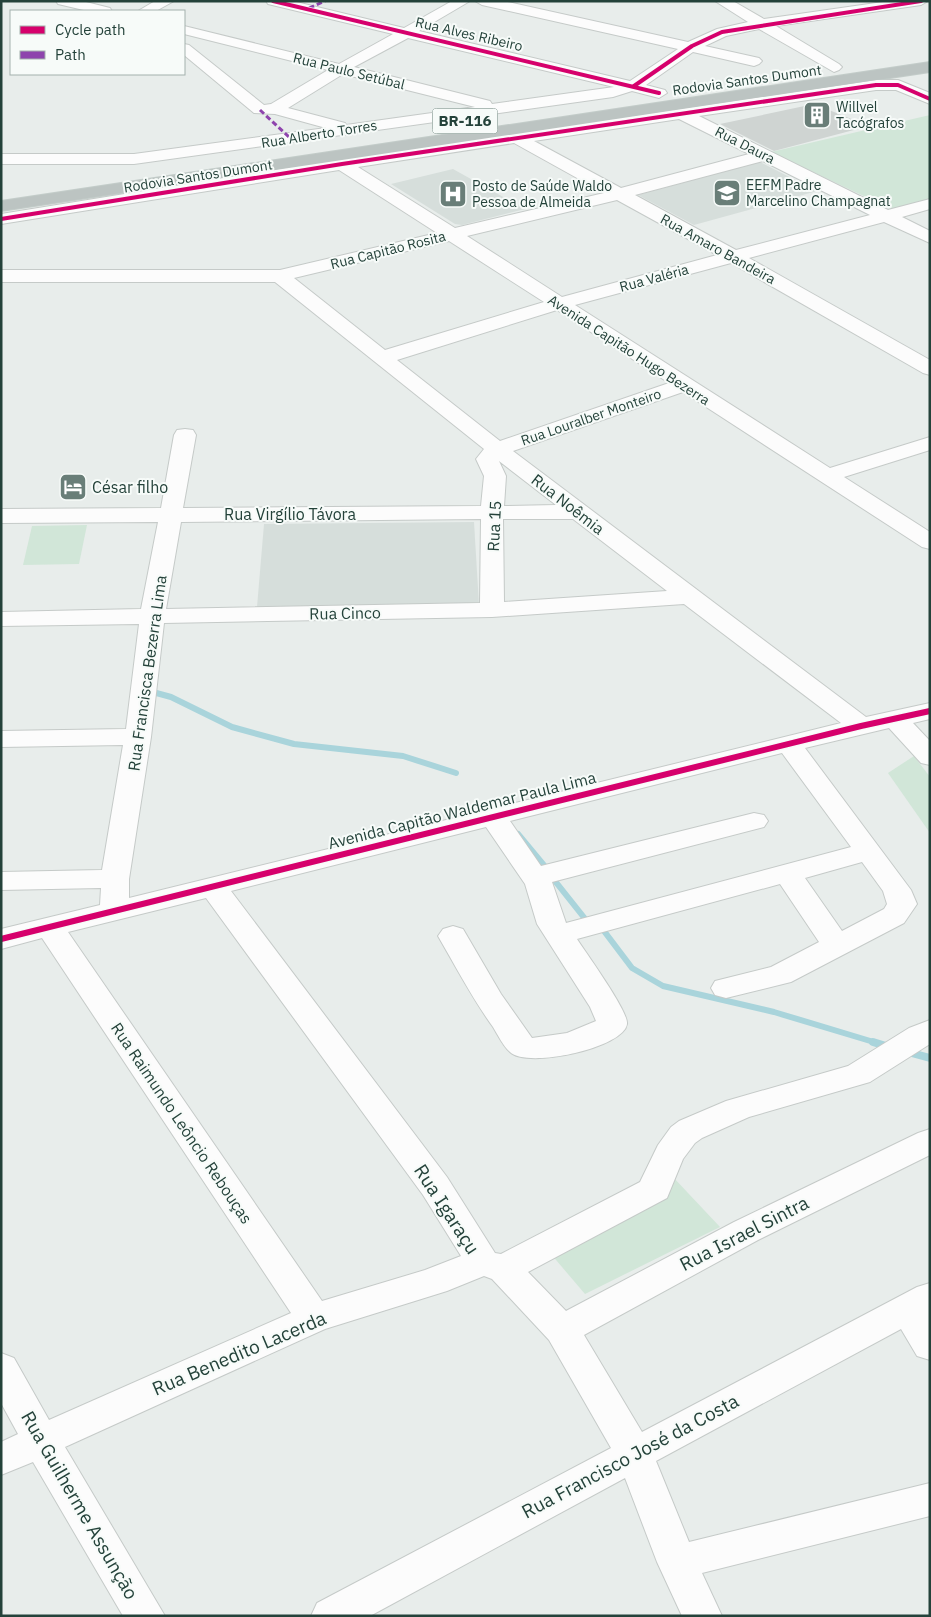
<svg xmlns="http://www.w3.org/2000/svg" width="931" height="1617" viewBox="0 0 931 1617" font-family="'IBM Plex Sans',sans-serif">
<rect width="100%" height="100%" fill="#e8edeb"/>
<g fill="#d6dedb">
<path d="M 760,162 L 817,191 L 694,225 L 638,195 Z"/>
<path d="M 453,169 L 525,209 L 462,225 L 455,224 L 391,184 Z"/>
<path d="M 474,522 L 479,605 L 257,607 L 264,524 Z"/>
</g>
<g fill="#d1e6d8">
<path d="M 930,115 L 930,202 L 893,210 L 771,152 Z"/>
<path d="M 87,525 L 79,564 L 23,565 L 32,526 Z"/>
<path d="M 914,756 L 930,777 L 930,833 L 888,773 Z"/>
<path d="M 672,1176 L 720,1227 L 585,1294 L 539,1240 Z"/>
</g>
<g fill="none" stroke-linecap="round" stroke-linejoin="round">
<g stroke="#a9d4db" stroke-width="6">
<path d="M 149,691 L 171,697 L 232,727 L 294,744 L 403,756 L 456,773"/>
<path d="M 518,834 L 547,869"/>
<path d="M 555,881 L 586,920"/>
<path d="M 604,931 L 632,968 L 663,986 L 774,1012 L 877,1043"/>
</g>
<g stroke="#a9d4db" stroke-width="8">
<path d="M 873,1042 L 889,1047"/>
<path d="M 908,1052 L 930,1058"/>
</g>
</g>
<path fill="#cfd4d2" d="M 814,104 L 869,126 L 774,151 L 720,124 Z"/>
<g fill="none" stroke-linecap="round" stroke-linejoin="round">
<g stroke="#c5cac8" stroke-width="2">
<g id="minor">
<path d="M 56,1 L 82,1 L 110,8 L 112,11 L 88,11 L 58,4 Z"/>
<path d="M 155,1 L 174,1 L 156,11 L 138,11 Z"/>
<path d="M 266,1 L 292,1 L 404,28 L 452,1 L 470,1 L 419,31 L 630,81 L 678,49 L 482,5 L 475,1 L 503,1 L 688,42 L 717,29 L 748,22 L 715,1 L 733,1 L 764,19 L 890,1 L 928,1 L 921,5 L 776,26 L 839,64 L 842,67 L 839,70 L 834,72 L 759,29 L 726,36 L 705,46 L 759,58 L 762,61 L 759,64 L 754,66 L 693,52 L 646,85 L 665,90 L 667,93 L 659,98 L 632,91 L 613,97 L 134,164 L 1,164 L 1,154 L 134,154 L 326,128 L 275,114 L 254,113 L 184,55 L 184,44 L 189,45 L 264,105 L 271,104 L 328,70 L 184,34 L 184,26 L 339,64 L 393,34 L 268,4 ZM 408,38 L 614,87 L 492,104 L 490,101 L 354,67 ZM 343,74 L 475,107 L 346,125 L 345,123 L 288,108 Z"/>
<path d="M 876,80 L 898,80 L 930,93 L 930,104 L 896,90 L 876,90 L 699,116 L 888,210 L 930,199 L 930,209 L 902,217 L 930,231 L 930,243 L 884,222 L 749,258 L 930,360 L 930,375 L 923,373 L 731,263 L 575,305 L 830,468 L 930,437 L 930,450 L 844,477 L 930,532 L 930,549 L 922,547 L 683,392 L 513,451 L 866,717 L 930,703 L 930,719 L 913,723 L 930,741 L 930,765 L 921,763 L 889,728 L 805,748 L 911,890 L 917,904 L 904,923 L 791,982 L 726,998 L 715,995 L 711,988 L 715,981 L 771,967 L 819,942 L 780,884 L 577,939 C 586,953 629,1012 627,1024 C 624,1048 527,1069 510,1052 C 503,1046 498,1035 493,1027 C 472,998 456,967 438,936 L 443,929 L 453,926 L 463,929 L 501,994 L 532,1038 L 567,1033 L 596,1021 L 590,1007 L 537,924 L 525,884 L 486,827 L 231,891 L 447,1177 L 495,1253 L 501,1254 L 640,1182 L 658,1145 L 671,1127 L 679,1121 L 726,1101 L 848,1066 L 909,1028 L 930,1020 L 930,1044 L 870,1082 L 749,1117 L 702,1138 L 695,1143 L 683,1159 L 667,1198 L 528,1272 L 566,1311 L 734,1222 L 918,1133 L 930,1129 L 930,1155 L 758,1240 L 584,1335 L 642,1432 L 917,1287 L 930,1283 L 930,1360 L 917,1356 L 901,1329 L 656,1461 L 689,1542 L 930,1483 L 930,1516 L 702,1573 L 722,1616 L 682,1616 L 657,1562 L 625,1478 L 370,1616 L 311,1616 L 317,1603 L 611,1448 L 549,1340 L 492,1279 L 484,1276 L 447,1291 L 325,1329 L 65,1447 L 165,1616 L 123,1616 L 33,1462 L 1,1475 L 1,1442 L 18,1434 L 1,1403 L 1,1353 L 14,1358 L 49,1420 L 291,1313 L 42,938 L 1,949 L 1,929 L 100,905 L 101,888 L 1,890 L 1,872 L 102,870 L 123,745 L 1,747 L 1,731 L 126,729 L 139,624 L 1,626 L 1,612 L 141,609 L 158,522 L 1,523 L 1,509 L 161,508 L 174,435 L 177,430 L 185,429 L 193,430 L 196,435 L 183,508 L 481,506 L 484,476 L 476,459 L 484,449 L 275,282 L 1,282 L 1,270 L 280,270 L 437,233 L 339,170 L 1,224 L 1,214 L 328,161 L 330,156 L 336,155 L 345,158 ZM 679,119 L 749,154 L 621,188 L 534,141 ZM 514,143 L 604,193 L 455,228 L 358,167 ZM 763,161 L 870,215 L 736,250 L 635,195 ZM 617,200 L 717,255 L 562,297 L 467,236 ZM 449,241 L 544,302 L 385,350 L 294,278 ZM 557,310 L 669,383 L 500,441 L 397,360 ZM 499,461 L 556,505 L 504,506 L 506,476 ZM 481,519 L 480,603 L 166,609 L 181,522 ZM 503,519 L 573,519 L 667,591 L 504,602 ZM 684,604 L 841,723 L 129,898 L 129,879 L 151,737 L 164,623 L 492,617 ZM 782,753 L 851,847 L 566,923 L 552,882 L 764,827 L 768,821 L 764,815 L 754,813 L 541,866 L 510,821 ZM 862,862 L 883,891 L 887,904 L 884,909 L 842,931 L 805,878 ZM 206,898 L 423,1195 L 461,1256 L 425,1270 L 322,1301 L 68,932 Z"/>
</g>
</g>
<g stroke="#c3ccc9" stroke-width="2">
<path id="highway" d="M 930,62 L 930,72 L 1,211 L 1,201 Z"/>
</g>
<use href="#minor" fill="#fcfcfc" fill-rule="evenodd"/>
<use href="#highway" fill="#bcc4c2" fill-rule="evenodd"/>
<g stroke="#8e44ad" stroke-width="3" stroke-dasharray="5.5 3" stroke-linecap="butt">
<path d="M 309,8 L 325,1"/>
<path d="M 260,110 L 290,138"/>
</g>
<g stroke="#f7fbf9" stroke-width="5.5">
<g id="cycleway-far1">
<path d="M 273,1 L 659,93"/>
<path d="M 634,86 L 692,46 L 722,32 L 921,1"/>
<path d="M 1,219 L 342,164 L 876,85 L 898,85 L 930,99"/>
</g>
</g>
<g stroke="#f7fbf9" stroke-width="9">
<path id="cycleway" d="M 1,939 L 861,726 L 930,711"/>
</g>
<use href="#cycleway-far1" stroke="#d6006c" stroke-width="4"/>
<use href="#cycleway" stroke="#d6006c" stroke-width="6"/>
</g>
<defs>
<g id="building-square" transform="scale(1.4375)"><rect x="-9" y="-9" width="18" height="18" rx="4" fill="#697e78" stroke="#f7fbf9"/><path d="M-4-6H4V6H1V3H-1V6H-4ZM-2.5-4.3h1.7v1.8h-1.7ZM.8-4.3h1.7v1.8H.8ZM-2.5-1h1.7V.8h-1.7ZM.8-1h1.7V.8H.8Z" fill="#fff"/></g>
<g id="school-square" transform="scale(1.4375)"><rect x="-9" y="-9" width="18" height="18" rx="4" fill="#697e78" stroke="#f7fbf9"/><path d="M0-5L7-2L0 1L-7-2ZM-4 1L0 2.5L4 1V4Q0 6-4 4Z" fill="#fff"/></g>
<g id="hospital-square" transform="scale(1.4375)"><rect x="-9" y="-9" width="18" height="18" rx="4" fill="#697e78" stroke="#f7fbf9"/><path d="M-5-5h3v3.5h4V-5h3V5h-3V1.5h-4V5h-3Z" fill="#fff"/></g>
<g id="hotel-square" transform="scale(1.4375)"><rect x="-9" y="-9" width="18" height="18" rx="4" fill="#697e78" stroke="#f7fbf9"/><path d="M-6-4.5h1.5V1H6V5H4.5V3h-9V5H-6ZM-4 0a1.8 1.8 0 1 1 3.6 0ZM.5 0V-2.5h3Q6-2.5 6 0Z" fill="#fff"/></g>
</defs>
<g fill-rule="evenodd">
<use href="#building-square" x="817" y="115"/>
<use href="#school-square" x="727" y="193"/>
<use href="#hospital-square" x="453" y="194"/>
<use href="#hotel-square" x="73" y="487"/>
</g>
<g text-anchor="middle" stroke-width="4" stroke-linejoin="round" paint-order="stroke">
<g font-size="14" fill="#24423a" stroke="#f7fbf9">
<text transform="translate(469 34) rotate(13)" y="5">Rua Alves Ribeiro</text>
<text transform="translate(349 71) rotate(14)" y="5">Rua Paulo Setúbal</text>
<text transform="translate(747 80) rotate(-8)" y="5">Rodovia Santos Dumont</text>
<text transform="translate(319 134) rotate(-9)" y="5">Rua Alberto Torres</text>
<text transform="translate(745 145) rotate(27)" y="5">Rua Daura</text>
<text transform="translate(198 176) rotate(-9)" y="5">Rodovia Santos Dumont</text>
<text transform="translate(718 249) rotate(29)" y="5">Rua Amaro Bandeira</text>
<text transform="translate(388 250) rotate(-14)" y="5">Rua Capitão Rosita</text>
<text transform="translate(654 278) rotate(-15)" y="5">Rua Valéria</text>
<text transform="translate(629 350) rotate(33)" y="5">Avenida Capitão Hugo Bezerra</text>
<text transform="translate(591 417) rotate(-19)" y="5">Rua Louralber Monteiro</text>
</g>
<g font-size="14" fill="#24423a" stroke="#f7fbf9" text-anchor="start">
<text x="836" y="112">Willvel<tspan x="836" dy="16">Tacógrafos</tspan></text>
<text x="746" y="190">EEFM Padre<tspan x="746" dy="16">Marcelino Champagnat</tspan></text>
<text x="472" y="191">Posto de Saúde Waldo<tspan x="472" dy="16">Pessoa de Almeida</tspan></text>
</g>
<rect fill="#f7fbf9" stroke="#637a73" stroke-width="1" x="432.5" y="108.5" width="65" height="25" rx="4"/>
<g font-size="15" font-weight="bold" fill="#24423a">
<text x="465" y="126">BR-116</text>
</g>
<g font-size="16" fill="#24423a" stroke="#f7fbf9" text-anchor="start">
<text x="92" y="493">César filho</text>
</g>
<g font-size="16" fill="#24423a" stroke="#f7fbf9">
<text transform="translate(568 504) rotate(38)" y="6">Rua Noêmia</text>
<text x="290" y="520">Rua Virgílio Távora</text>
<text transform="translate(494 526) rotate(-87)" y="6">Rua 15</text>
<text transform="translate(345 613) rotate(-1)" y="6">Rua Cinco</text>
<text transform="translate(147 673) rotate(-82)" y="6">Rua Francisca Bezerra Lima</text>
<text transform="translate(462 810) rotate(-14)" y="6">Avenida Capitão Waldemar Paula Lima</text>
<text transform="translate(182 1123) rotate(56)" y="6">Rua Raimundo Leôncio Rebouças</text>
</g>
<g font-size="19" fill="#24423a" stroke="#f7fbf9">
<text transform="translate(447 1209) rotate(57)" y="7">Rua Igaraçu</text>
<text transform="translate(744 1233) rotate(-27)" y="7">Rua Israel Sintra</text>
<text transform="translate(239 1353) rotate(-23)" y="7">Rua Benedito Lacerda</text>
<text transform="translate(630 1456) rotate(-28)" y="7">Rua Francisco José da Costa</text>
<text transform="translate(80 1505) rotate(60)" y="7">Rua Guilherme Assunção</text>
</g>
</g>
<rect width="931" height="1617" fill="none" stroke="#24423a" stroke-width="5"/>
<rect x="10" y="10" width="175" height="65" fill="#f7fbf9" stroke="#a3b1ad"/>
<rect x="20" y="26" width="25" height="8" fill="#d6006c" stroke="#a3b1ad"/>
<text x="55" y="35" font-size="15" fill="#24423a">Cycle path</text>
<rect x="20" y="51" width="25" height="8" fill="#8e44ad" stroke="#a3b1ad"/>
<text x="55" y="60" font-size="15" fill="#24423a">Path</text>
</svg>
